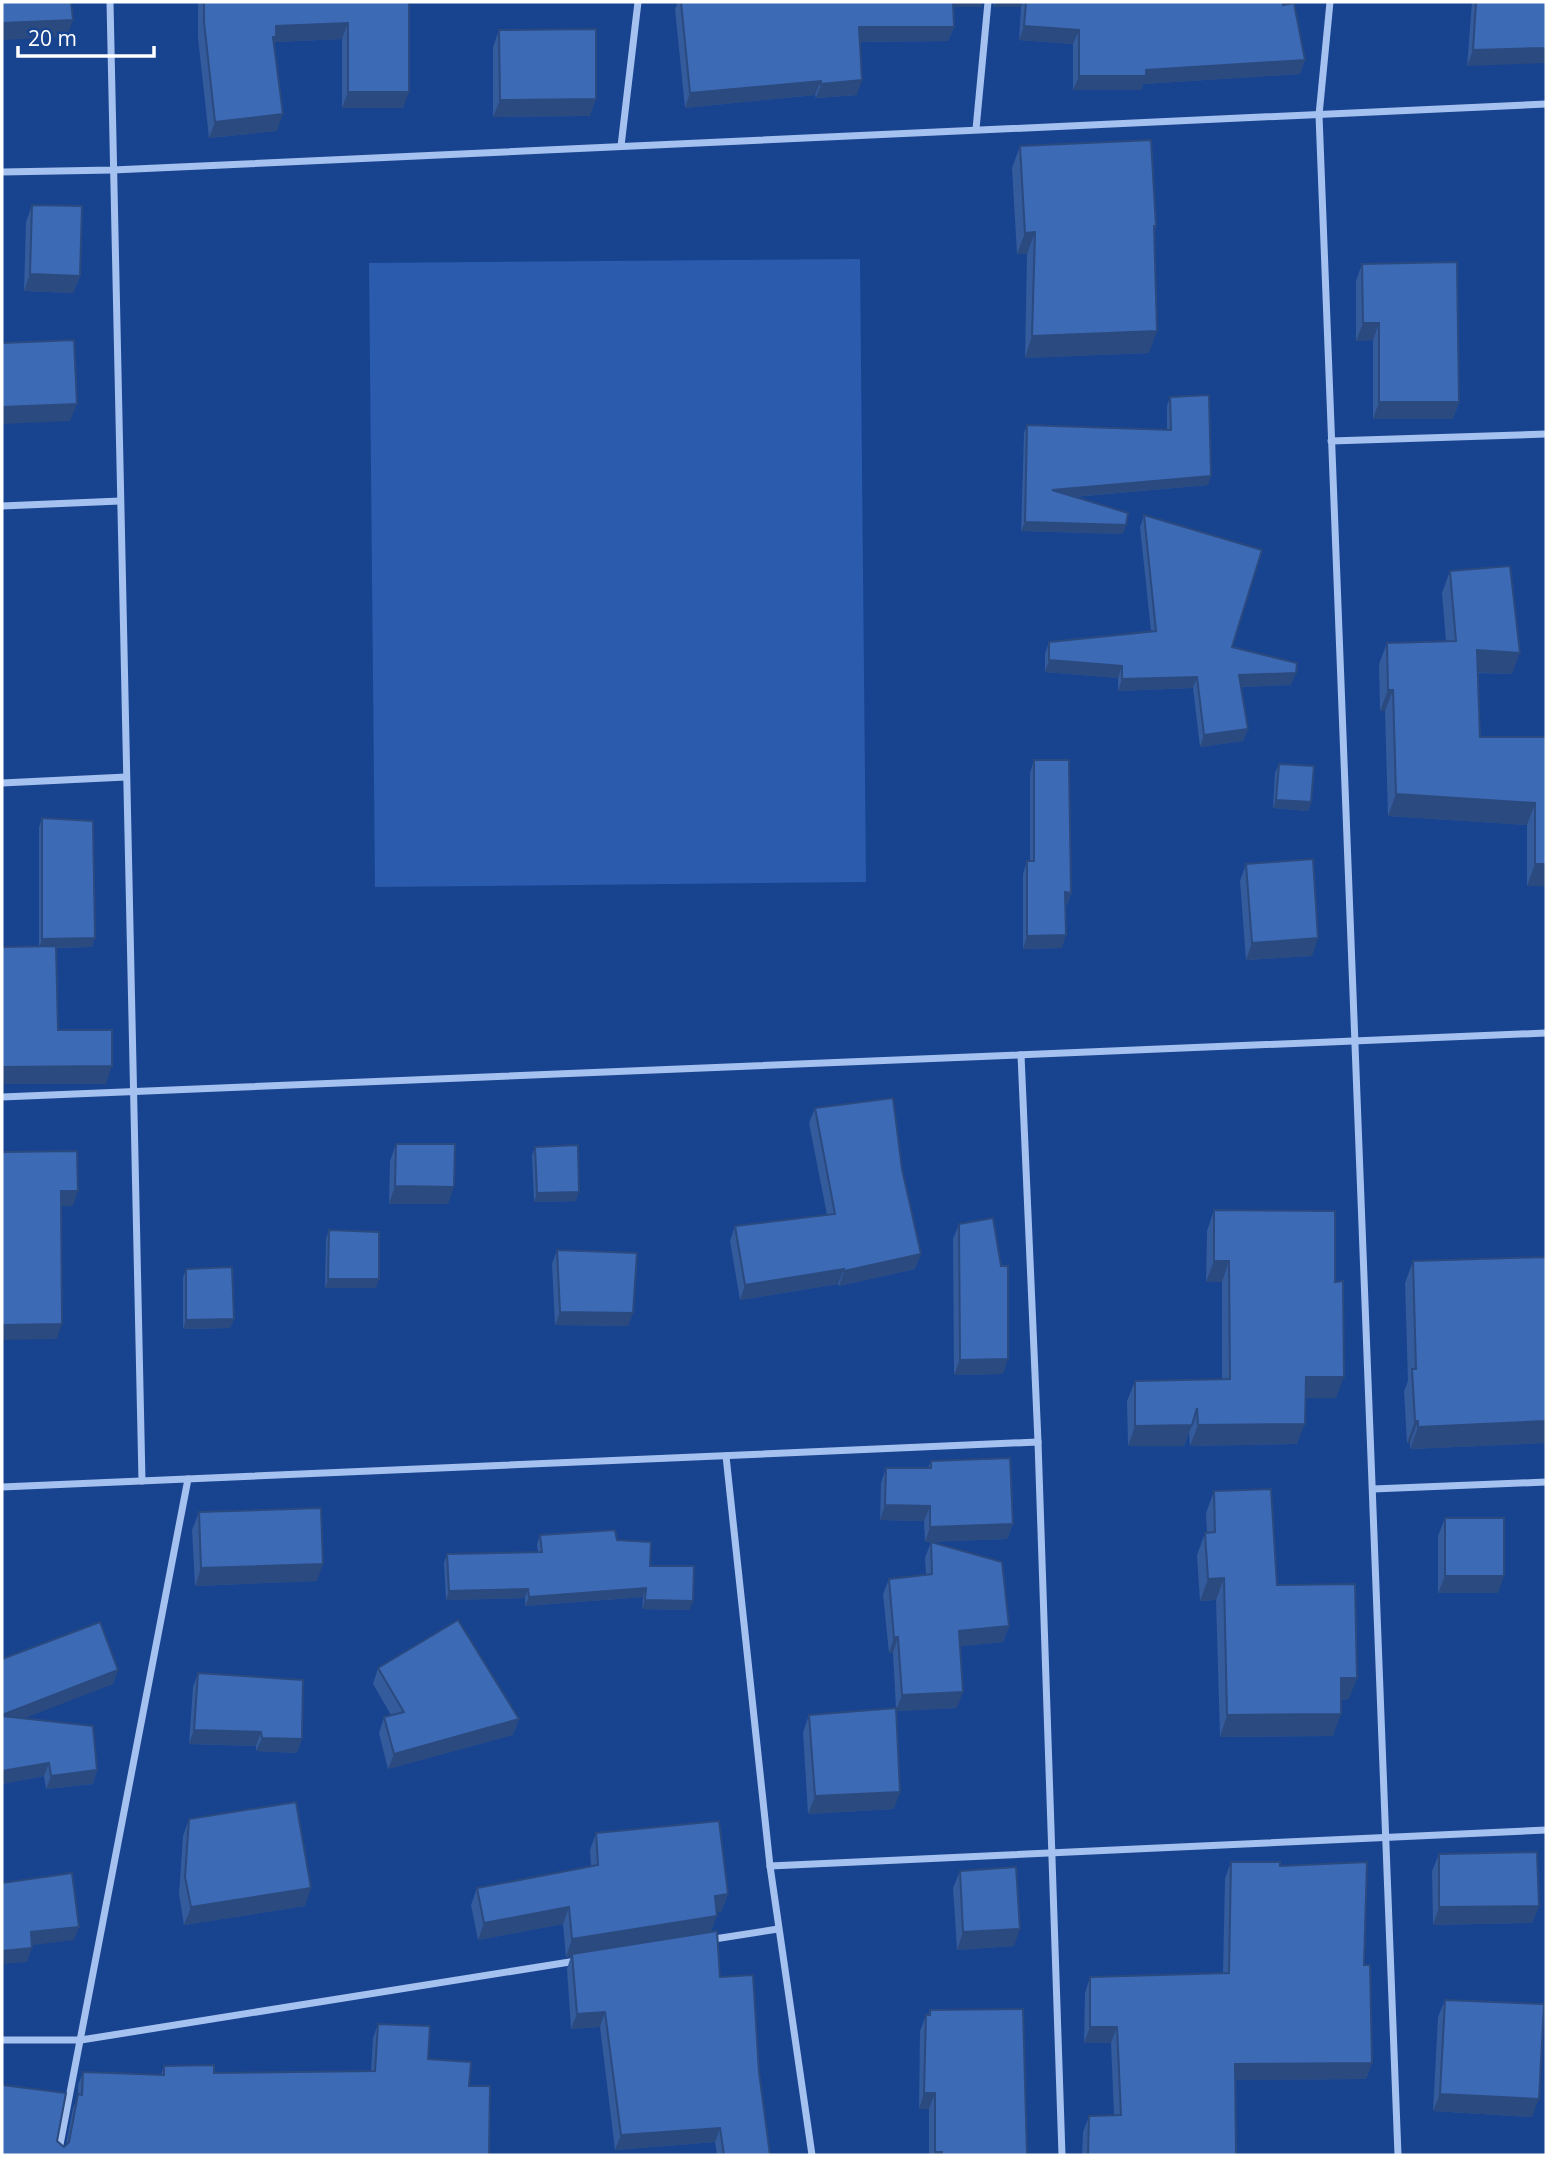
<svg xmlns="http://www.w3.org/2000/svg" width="1548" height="2157" viewBox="0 0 1548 2157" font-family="'Open Sans',sans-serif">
<rect width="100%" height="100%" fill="#18438f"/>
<path fill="#2b5bad" d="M 860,259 L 866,882 L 375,887 L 369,263 Z"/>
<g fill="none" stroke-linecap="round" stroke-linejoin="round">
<g stroke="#a5c1ef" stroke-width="7">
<path d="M 110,2 L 142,1481"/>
<path d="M 1330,2 L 1319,115 L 1398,2155"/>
<path d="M 976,129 L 988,2"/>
<path d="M 621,146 L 638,2"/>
<path d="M 2,172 L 113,170 L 1546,104"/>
<path d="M 1331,441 L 1546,434"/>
<path d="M 2,506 L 120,501"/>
<path d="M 2,783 L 126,777"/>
<path d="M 1021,1055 L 1038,1442 L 1062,2155"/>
<path d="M 2,1097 L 1546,1033"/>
<path d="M 726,1456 L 770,1866 L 812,2155"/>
<path d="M 2,1487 L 1038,1442"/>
<path d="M 1373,1489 L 1546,1482"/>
<path d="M 770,1866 L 1546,1830"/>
<path d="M 708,1940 L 778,1929"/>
<path d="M 2,2040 L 81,2040 L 576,1961"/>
<path d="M 58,2155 L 188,1479"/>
</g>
</g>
<g fill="#345b9c">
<path d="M 198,2 L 409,2 L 403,108 L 342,108 L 342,39 L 275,42 L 277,131 L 209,138 L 198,38 Z"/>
<path d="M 678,2 L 983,2 L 981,7 L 953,7 L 954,27 L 948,41 L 860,42 L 857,95 L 816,98 L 815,95 L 685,108 L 675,9 Z"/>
<path d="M 993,2 L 1283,2 L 1283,5 L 1305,60 L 1300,74 L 1143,84 L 1141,90 L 1073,90 L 1073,44 L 1019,40 L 1021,7 L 994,7 Z"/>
<path d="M 1472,2 L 1546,2 L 1467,66 Z"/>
<path d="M 499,30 L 590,116 L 493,117 L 493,47 Z"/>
<path d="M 1020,146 L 1156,226 L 1154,232 L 1149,353 L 1025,358 L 1027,254 L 1017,254 L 1012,168 Z"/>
<path d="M 32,205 L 80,276 L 73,293 L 24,291 L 26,222 Z"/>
<path d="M 1362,264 L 1459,402 L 1453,419 L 1373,419 L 1373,340 L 1356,341 L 1356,281 Z"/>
<path d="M 1170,397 L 1208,485 L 1074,497 L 1123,534 L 1021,531 L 1024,433 L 1027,425 L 1167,430 L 1167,406 Z"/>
<path d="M 1144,515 L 1232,647 L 1291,685 L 1241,687 L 1248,729 L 1243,741 L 1200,747 L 1193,688 L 1118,691 L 1118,678 L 1045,672 L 1045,654 L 1049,642 L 1151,631 L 1140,527 Z"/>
<path d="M 1450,571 L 1512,674 L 1478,673 L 1480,737 L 1546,737 L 1546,886 L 1527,886 L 1527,825 L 1388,816 L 1385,711 L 1380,711 L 1379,664 L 1387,643 L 1446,641 L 1442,593 Z"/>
<path d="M 1034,760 L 1071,893 L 1067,905 L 1065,905 L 1062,948 L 1023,949 L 1023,874 L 1027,861 L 1030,861 L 1030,773 Z"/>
<path d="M 1279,764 L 1311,802 L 1308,811 L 1273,808 L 1275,773 Z"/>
<path d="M 42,818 L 95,938 L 92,947 L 56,948 L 58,1030 L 106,1084 L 2,1084 L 2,947 L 39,946 L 39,827 Z"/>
<path d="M 1246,864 L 1312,956 L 1246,960 L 1240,881 Z"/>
<path d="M 815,1108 L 902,1169 L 915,1269 L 839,1286 L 838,1284 L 740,1300 L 730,1241 L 735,1226 L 827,1215 L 809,1123 Z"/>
<path d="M 396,1144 L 448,1204 L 389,1204 L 390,1161 Z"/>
<path d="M 535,1147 L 576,1201 L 534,1202 L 532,1156 Z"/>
<path d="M 1214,1210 L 1335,1282 L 1336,1398 L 1305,1398 L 1297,1444 L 1190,1446 L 1189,1432 L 1184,1446 L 1128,1446 L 1127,1401 L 1135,1381 L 1222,1379 L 1222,1282 L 1206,1282 L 1207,1231 Z"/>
<path d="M 959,1224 L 1003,1374 L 954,1375 L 953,1239 Z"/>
<path d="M 329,1230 L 376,1288 L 325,1288 L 326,1239 Z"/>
<path d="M 557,1250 L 633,1313 L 628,1326 L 555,1325 L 552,1264 Z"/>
<path d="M 1546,1257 L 1546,1443 L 1410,1449 L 1410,1443 L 1407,1443 L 1404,1391 L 1408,1381 L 1405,1283 L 1413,1261 Z"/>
<path d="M 186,1269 L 234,1319 L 230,1328 L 183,1329 L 183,1278 Z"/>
<path d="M 931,1461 L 1013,1524 L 1007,1539 L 925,1542 L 924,1521 L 880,1520 L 881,1483 L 886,1468 L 928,1468 Z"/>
<path d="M 1214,1491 L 1277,1585 L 1349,1699 L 1341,1700 L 1333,1736 L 1220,1737 L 1216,1600 L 1200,1601 L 1197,1555 L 1205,1533 L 1207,1533 L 1206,1513 Z"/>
<path d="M 199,1512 L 317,1581 L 195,1586 L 192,1530 Z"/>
<path d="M 1445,1518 L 1498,1593 L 1438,1593 L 1438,1536 Z"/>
<path d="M 540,1535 L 617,1540 L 650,1566 L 690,1610 L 642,1609 L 643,1597 L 525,1606 L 525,1598 L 446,1600 L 444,1563 L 447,1554 L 538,1552 L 537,1544 Z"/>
<path d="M 931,1542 L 1009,1626 L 1003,1642 L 960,1646 L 957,1708 L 896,1711 L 894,1809 L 808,1814 L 803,1732 L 809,1715 L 896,1708 L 893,1653 L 889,1653 L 883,1594 L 889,1579 L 926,1575 L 925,1558 Z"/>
<path d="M 100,1622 L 118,1670 L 113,1684 L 23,1718 L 93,1726 L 97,1770 L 93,1784 L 46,1789 L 44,1776 L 2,1784 L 2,1659 Z"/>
<path d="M 378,1668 L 519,1719 L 513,1735 L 388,1769 L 379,1733 L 384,1717 L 391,1715 L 373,1684 Z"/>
<path d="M 198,1673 L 297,1753 L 256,1751 L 256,1746 L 189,1744 L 193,1687 Z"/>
<path d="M 189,1819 L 305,1906 L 184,1925 L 179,1894 L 183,1836 Z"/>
<path d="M 596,1833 L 728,1894 L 721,1912 L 716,1912 L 711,1932 L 720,1977 L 759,2072 L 770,2155 L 717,2155 L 715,2142 L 615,2150 L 600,2027 L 571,2029 L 567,1969 L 571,1956 L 566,1957 L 563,1924 L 478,1940 L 471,1905 L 477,1888 L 591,1866 L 590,1850 Z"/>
<path d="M 1439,1854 L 1539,1906 L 1532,1923 L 1433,1925 L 1432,1871 Z"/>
<path d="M 1231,1862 L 1280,1866 L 1364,1965 L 1372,2063 L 1366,2079 L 1235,2080 L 1236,2155 L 1082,2155 L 1083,2132 L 1089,2116 L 1114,2115 L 1111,2043 L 1084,2043 L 1085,1993 L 1090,1977 L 1223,1973 L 1225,1878 Z"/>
<path d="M 960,1871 L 1014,1946 L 957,1950 L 953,1888 Z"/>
<path d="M 1445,2000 L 1532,2117 L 1433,2111 L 1438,2017 Z"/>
<path d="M 930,2010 L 1027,2155 L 929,2155 L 929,2109 L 919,2109 L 920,2031 L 926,2015 L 928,2015 Z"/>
<path d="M 378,2024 L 428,2059 L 469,2086 L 489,2155 L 2,2155 L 57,2141 L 64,2147 L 66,2145 L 73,2108 L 78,2097 L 78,2085 L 83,2072 L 161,2075 L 164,2066 L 214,2073 L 371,2071 L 373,2038 Z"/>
</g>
<g fill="#2b4a7f">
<path d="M 950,2 L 983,2 L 981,7 L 948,7 Z"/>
<path d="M 996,2 L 1023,2 L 1021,7 L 994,7 Z"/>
<path d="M 73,20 L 67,37 L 2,40 L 2,23 Z"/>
<path d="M 348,23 L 342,39 L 275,42 L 271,53 L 276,26 Z"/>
<path d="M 1024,26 L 1079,30 L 1073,44 L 1019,40 Z"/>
<path d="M 859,27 L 954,27 L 948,41 L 854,42 Z"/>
<path d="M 1546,48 L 1546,63 L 1467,66 L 1473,50 Z"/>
<path d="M 1305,60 L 1300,74 L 1143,84 L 1141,90 L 1073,90 L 1079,76 L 1146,70 Z"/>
<path d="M 862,80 L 857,95 L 816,98 L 821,84 Z"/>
<path d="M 821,81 L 815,95 L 685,108 L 690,93 Z"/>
<path d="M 348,92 L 409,92 L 403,108 L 342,108 Z"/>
<path d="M 596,99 L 590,116 L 493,117 L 500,100 Z"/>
<path d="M 283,114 L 277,131 L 209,138 L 215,122 Z"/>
<path d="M 1035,232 L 1027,254 L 1017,254 L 1025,233 Z"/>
<path d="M 30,274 L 80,276 L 73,293 L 24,291 Z"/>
<path d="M 1363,323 L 1379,323 L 1373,340 L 1356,341 Z"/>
<path d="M 1157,331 L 1149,353 L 1025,358 L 1032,336 Z"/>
<path d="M 1379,402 L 1459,402 L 1453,419 L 1373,419 Z"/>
<path d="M 77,404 L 70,421 L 2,424 L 2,407 Z"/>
<path d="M 1211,476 L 1208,485 L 1049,499 L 1052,490 Z"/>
<path d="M 1025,522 L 1126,525 L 1123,534 L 1021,531 Z"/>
<path d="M 1477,650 L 1520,653 L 1512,674 L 1469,672 Z"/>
<path d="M 1049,660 L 1122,666 L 1118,678 L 1045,672 Z"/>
<path d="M 1296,673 L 1291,685 L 1235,687 L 1239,675 Z"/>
<path d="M 1197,677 L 1193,688 L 1118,691 L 1122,679 Z"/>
<path d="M 1388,690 L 1393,690 L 1385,711 L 1380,711 Z"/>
<path d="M 1248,729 L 1243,741 L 1200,747 L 1204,735 Z"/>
<path d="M 1396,794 L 1535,803 L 1527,825 L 1388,816 Z"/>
<path d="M 1276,800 L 1311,802 L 1308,811 L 1273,808 Z"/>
<path d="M 1535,864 L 1546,864 L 1546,886 L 1527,886 Z"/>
<path d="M 1065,892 L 1071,893 L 1067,905 L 1060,905 Z"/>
<path d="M 1066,935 L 1062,948 L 1023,949 L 1027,936 Z"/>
<path d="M 95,938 L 92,947 L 39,948 L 42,939 Z"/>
<path d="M 1318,938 L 1312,956 L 1246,960 L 1252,943 Z"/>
<path d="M 112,1066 L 106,1084 L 2,1084 L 2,1067 Z"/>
<path d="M 395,1186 L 454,1187 L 448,1204 L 389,1204 Z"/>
<path d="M 61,1191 L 78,1191 L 73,1206 L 55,1206 Z"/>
<path d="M 579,1192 L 576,1201 L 534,1202 L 537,1193 Z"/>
<path d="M 921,1254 L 915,1269 L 839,1286 L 844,1271 Z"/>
<path d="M 1214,1261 L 1229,1261 L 1222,1282 L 1206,1282 Z"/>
<path d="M 844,1269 L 838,1284 L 740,1300 L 745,1285 Z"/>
<path d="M 328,1279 L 379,1279 L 376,1288 L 325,1288 Z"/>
<path d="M 560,1312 L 633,1313 L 628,1326 L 555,1325 Z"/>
<path d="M 234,1319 L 230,1328 L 183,1329 L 186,1320 Z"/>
<path d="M 62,1324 L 57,1339 L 2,1340 L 2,1325 Z"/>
<path d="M 1008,1359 L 1003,1374 L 954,1375 L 960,1360 Z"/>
<path d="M 1306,1377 L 1344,1377 L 1336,1398 L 1298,1398 Z"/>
<path d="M 1415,1421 L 1418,1421 L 1410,1443 L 1407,1443 Z"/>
<path d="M 1546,1421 L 1546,1443 L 1410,1449 L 1418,1427 Z"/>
<path d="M 1305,1424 L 1297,1444 L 1190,1446 L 1198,1425 Z"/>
<path d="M 1192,1425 L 1184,1446 L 1128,1446 L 1135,1426 Z"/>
<path d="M 885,1505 L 930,1506 L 924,1521 L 880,1520 Z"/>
<path d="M 1013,1524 L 1007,1539 L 925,1542 L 930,1527 Z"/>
<path d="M 323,1564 L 317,1581 L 195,1586 L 201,1568 Z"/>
<path d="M 1445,1576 L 1504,1576 L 1498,1593 L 1438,1593 Z"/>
<path d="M 1224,1578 L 1216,1600 L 1200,1601 L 1208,1579 Z"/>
<path d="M 646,1588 L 643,1597 L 525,1606 L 529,1597 Z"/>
<path d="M 528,1589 L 525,1598 L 446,1600 L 449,1591 Z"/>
<path d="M 645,1600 L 693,1601 L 690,1610 L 642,1609 Z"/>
<path d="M 1009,1626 L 1003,1642 L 954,1647 L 959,1631 Z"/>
<path d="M 898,1637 L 893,1653 L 889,1653 L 894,1638 Z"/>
<path d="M 118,1670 L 113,1684 L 2,1727 L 2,1715 Z"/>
<path d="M 1341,1678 L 1357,1678 L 1349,1699 L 1333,1700 Z"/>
<path d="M 963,1692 L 957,1708 L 896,1711 L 902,1695 Z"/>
<path d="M 1341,1714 L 1333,1736 L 1220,1737 L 1227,1715 Z"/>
<path d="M 519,1719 L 513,1735 L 388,1769 L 394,1754 Z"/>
<path d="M 194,1730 L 261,1732 L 256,1746 L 189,1744 Z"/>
<path d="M 262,1738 L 302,1739 L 297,1753 L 256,1751 Z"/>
<path d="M 49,1763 L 44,1776 L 2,1784 L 2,1771 Z"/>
<path d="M 97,1770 L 93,1784 L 46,1789 L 51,1776 Z"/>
<path d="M 900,1792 L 894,1809 L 808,1814 L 815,1796 Z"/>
<path d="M 311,1888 L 305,1906 L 184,1925 L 191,1907 Z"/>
<path d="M 728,1894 L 721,1912 L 709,1913 L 715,1896 Z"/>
<path d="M 1539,1906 L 1532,1923 L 1433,1925 L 1439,1907 Z"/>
<path d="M 569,1907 L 563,1924 L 478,1940 L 484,1923 Z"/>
<path d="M 717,1916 L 710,1934 L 566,1957 L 572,1939 Z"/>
<path d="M 79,1927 L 74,1940 L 26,1946 L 31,1932 Z"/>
<path d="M 1020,1929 L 1014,1946 L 957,1950 L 963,1932 Z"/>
<path d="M 32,1948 L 27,1962 L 2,1964 L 2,1951 Z"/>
<path d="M 605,2012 L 600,2027 L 571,2029 L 577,2014 Z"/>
<path d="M 1090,2027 L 1117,2027 L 1111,2043 L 1084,2043 Z"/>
<path d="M 1372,2063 L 1366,2079 L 1229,2080 L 1235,2064 Z"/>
<path d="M 924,2093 L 935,2093 L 929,2109 L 919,2109 Z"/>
<path d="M 1440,2094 L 1539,2099 L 1532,2117 L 1433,2111 Z"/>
<path d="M 720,2128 L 715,2142 L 615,2150 L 621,2135 Z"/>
<path d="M 935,2152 L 942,2152 L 941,2155 L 934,2155 Z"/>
</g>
<g fill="#3d6ab5" stroke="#2b4a7f" stroke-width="2">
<path d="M 2,2 L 71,2 L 73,20 L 2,23 Z"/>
<path d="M 204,2 L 409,2 L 409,92 L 348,92 L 348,23 L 276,26 L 276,37 L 273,37 L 283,114 L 215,122 L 204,22 Z"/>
<path d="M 681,2 L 953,2 L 954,27 L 859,27 L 862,80 L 821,84 L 821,81 L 690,93 Z"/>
<path d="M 1026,2 L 1283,2 L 1283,5 L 1294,3 L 1305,60 L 1146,70 L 1146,76 L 1079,76 L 1079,30 L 1024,26 Z"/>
<path d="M 1476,2 L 1546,2 L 1546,48 L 1473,50 Z"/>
<path d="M 596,29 L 596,99 L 500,100 L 499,30 Z"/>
<path d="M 1151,140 L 1156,226 L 1154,226 L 1157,331 L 1032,336 L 1035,232 L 1025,233 L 1020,146 Z"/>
<path d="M 32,205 L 82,206 L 80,276 L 30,274 Z"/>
<path d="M 1457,262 L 1459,402 L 1379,402 L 1379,323 L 1363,323 L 1362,264 Z"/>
<path d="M 74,340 L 77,404 L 2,407 L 2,343 Z"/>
<path d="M 1209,395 L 1211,476 L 1052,490 L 1128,513 L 1126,525 L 1025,522 L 1027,425 L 1171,430 L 1170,397 Z"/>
<path d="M 1144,515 L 1262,550 L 1232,647 L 1297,663 L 1296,673 L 1239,675 L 1248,729 L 1204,735 L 1197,677 L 1122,679 L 1122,666 L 1049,660 L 1049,642 L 1156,631 Z"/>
<path d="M 1510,566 L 1520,653 L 1477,650 L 1480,737 L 1546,737 L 1546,864 L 1535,864 L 1535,803 L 1396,794 L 1393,690 L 1388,690 L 1387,643 L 1456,641 L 1450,571 Z"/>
<path d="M 1034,760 L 1069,760 L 1071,893 L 1065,892 L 1066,935 L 1027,936 L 1027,861 L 1034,861 Z"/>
<path d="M 1279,764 L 1314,766 L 1311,802 L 1276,800 Z"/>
<path d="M 42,818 L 93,821 L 95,938 L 42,939 Z"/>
<path d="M 1313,859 L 1318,938 L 1252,943 L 1246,864 Z"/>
<path d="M 56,946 L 58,1030 L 112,1030 L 112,1066 L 2,1067 L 2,947 Z"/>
<path d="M 893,1098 L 902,1169 L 921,1254 L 844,1271 L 844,1269 L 745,1285 L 735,1226 L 835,1214 L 815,1108 Z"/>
<path d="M 396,1144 L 455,1144 L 454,1187 L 395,1186 Z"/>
<path d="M 578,1145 L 579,1192 L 537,1193 L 535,1147 Z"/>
<path d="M 77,1151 L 78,1191 L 61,1191 L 62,1324 L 2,1325 L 2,1152 Z"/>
<path d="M 1214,1210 L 1335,1211 L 1335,1282 L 1343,1281 L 1344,1377 L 1306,1377 L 1305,1424 L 1198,1425 L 1197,1408 L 1192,1425 L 1135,1426 L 1135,1381 L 1230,1379 L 1229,1261 L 1214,1261 Z"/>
<path d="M 993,1218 L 1001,1266 L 1008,1266 L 1008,1359 L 960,1360 L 959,1224 Z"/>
<path d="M 329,1230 L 379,1232 L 379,1279 L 328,1279 Z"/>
<path d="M 557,1250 L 637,1253 L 633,1313 L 560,1312 Z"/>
<path d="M 1546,1257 L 1546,1421 L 1418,1427 L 1418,1421 L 1415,1421 L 1412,1369 L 1416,1369 L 1413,1261 Z"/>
<path d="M 232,1267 L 234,1319 L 186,1320 L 186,1269 Z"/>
<path d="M 1010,1458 L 1013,1524 L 930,1527 L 930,1506 L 885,1505 L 886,1468 L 931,1468 L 931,1461 Z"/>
<path d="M 1271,1489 L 1277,1585 L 1355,1584 L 1357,1678 L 1341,1678 L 1341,1714 L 1227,1715 L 1224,1578 L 1208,1579 L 1205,1533 L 1215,1532 L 1214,1491 Z"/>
<path d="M 321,1508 L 323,1564 L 201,1568 L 199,1512 Z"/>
<rect x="1445" y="1518" width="59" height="58"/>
<path d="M 615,1530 L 617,1540 L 651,1542 L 650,1566 L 694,1566 L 693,1601 L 645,1600 L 646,1588 L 529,1597 L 528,1589 L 449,1591 L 447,1554 L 542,1552 L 540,1535 Z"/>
<path d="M 931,1542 L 1002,1562 L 1009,1626 L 959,1631 L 963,1692 L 902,1695 L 898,1637 L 894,1638 L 889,1579 L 932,1574 Z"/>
<path d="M 458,1620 L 519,1719 L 394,1754 L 384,1717 L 404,1712 L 378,1668 Z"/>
<path d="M 100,1622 L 118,1670 L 2,1715 L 2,1659 Z"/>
<path d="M 198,1673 L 303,1680 L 302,1739 L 262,1738 L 261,1732 L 194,1730 Z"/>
<path d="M 896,1708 L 900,1792 L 815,1796 L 809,1715 Z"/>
<path d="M 2,1716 L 93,1726 L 97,1770 L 51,1776 L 49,1763 L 2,1771 Z"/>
<path d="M 296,1802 L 311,1888 L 191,1907 L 185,1877 L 189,1819 Z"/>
<path d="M 719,1821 L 728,1894 L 715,1896 L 717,1916 L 572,1939 L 569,1907 L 484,1923 L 477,1888 L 598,1865 L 596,1833 Z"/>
<path d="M 1537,1852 L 1539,1906 L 1439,1907 L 1439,1854 Z"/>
<path d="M 1231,1862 L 1280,1862 L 1280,1866 L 1367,1862 L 1364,1965 L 1370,1965 L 1372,2063 L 1235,2064 L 1236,2155 L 1088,2155 L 1089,2116 L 1121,2115 L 1117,2027 L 1090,2027 L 1090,1977 L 1229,1973 Z"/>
<path d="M 1016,1867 L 1020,1929 L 963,1932 L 960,1871 Z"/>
<path d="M 72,1873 L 79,1927 L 31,1932 L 32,1948 L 2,1951 L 2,1883 Z"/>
<path d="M 717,1931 L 720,1977 L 753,1975 L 759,2072 L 770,2155 L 724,2155 L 720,2128 L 621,2135 L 605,2012 L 577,2014 L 572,1954 Z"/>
<path d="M 1445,2000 L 1544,2004 L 1539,2099 L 1440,2094 Z"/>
<path d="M 1023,2009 L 1027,2155 L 942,2155 L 942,2152 L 935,2152 L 935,2093 L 924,2093 L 926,2015 L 930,2015 L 930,2010 Z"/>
<path d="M 378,2024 L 430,2026 L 428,2059 L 471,2062 L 469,2086 L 490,2086 L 489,2155 L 2,2155 L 2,2085 L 66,2093 L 57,2141 L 64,2147 L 69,2142 L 78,2094 L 82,2095 L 83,2072 L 164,2075 L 164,2066 L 214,2065 L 214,2073 L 375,2071 Z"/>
</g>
<rect width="1548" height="2157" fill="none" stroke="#ffffff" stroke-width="7"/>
<path d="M18 46v10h136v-10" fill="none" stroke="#ffffff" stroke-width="3.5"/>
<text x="28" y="46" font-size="21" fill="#ffffff" stroke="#18438f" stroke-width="5" paint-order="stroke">20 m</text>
</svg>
